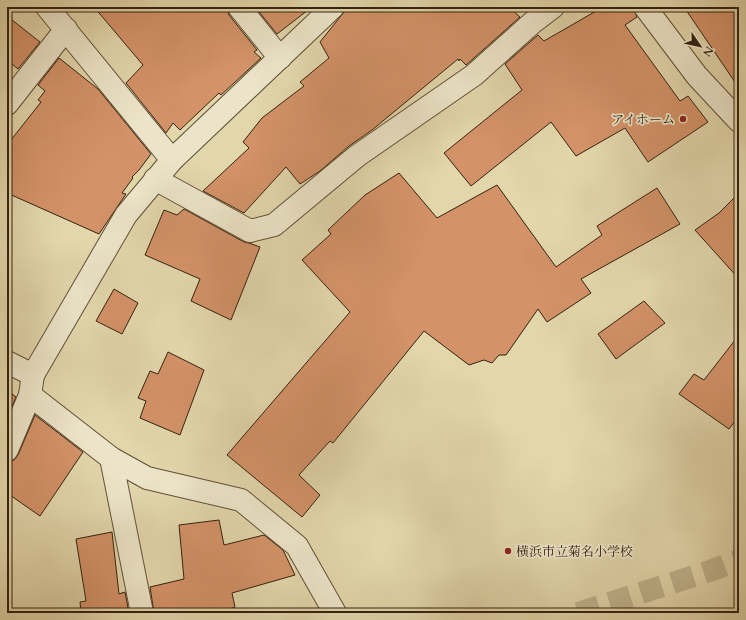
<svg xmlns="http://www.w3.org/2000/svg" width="746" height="620" viewBox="0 0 746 620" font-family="Cardo,'Noto Serif JP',serif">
<rect width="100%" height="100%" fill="#e2d6ab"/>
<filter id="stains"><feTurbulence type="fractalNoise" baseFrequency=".005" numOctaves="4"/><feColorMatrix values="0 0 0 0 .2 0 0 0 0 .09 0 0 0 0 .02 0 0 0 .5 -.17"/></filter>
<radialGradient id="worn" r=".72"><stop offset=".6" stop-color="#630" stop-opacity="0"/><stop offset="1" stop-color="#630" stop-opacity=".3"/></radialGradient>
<g fill="#d39268" stroke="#342210">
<path d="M 94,7 L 227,7 L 229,15 L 257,50 L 254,52 L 261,58 L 221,95 L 219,93 L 180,130 L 173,123 L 166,133 L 126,83 L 143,65 Z"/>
<path d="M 255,7 L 312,7 L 277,34 Z"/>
<path d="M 348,7 L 509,7 L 520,17 L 466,65 L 460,59 L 459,61 L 458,59 L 372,130 L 349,146 L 320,171 L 300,184 L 286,167 L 244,213 L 203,191 L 249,148 L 243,142 L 262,118 L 304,86 L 300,82 L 329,58 L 320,42 Z"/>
<path d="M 603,7 L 633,7 L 637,17 L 625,25 L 680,101 L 688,96 L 708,122 L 648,162 L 625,128 L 576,156 L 551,122 L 471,186 L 444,153 L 522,90 L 505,64 L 538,35 L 544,41 Z"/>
<path d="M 684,7 L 739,7 L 739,88 Z"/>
<path d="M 7,16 L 40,42 L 18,69 L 7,60 Z"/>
<path d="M 59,58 L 98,89 L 151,154 L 139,170 L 132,177 L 133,178 L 122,193 L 126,194 L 99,234 L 7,193 L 7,145 L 41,102 L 38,100 L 45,91 L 38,85 Z"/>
<path d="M 399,173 L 437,218 L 497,185 L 556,267 L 602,235 L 597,226 L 657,188 L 680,224 L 581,279 L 591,293 L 547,322 L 538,309 L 506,355 L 499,355 L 492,363 L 484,360 L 469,365 L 424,331 L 333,443 L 330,441 L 299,475 L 320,495 L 302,517 L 227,455 L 350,312 L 302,260 L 331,234 L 328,230 L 365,195 Z"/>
<path d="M 739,193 L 739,279 L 695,230 L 719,213 Z"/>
<path d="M 184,209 L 244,242 L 249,243 L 260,247 L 231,320 L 191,301 L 200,279 L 145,255 L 164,210 L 177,215 Z"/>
<path d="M 114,289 L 138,303 L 122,334 L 96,321 Z"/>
<path d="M 644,301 L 665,323 L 616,359 L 598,334 Z"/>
<path d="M 739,335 L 739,416 L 729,429 L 679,394 L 694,374 L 704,380 Z"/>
<path d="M 168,352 L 204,370 L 180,435 L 140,418 L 146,401 L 138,398 L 150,371 L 158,374 Z"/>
<path d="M 7,390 L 16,397 L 7,418 Z"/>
<path d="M 35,415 L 83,452 L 40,516 L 7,493 L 7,462 L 14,460 L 18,455 Z"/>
<path d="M 219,520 L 224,545 L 264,535 L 283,550 L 295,575 L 232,593 L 235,607 L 219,613 L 154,613 L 150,587 L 184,579 L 179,525 Z"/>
<path d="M 112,532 L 119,594 L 125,592 L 129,613 L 81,613 L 80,602 L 86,601 L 76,539 Z"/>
</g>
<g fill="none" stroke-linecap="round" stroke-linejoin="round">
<path stroke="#bfb28c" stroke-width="22" stroke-dasharray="22 11" stroke-linecap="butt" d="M 578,613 L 710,571 L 739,560"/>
<g stroke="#604f37" stroke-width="24">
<g id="minor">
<path d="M 47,7 L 172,160"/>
<path d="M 239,7 L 280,58"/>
<path d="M 645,7 L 697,76 L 739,121"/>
<path d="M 7,104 L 66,29"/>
<path d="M 155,179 L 250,231 L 274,225 L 357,156 L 474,75 L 532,23 L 553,7"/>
<path d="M 7,362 L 33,375"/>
<path d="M 30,395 L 111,458 L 147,478 L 241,500 L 297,546 L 335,613"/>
<path d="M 7,450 L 30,395 L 33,375 L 126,215 L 172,160 L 333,7"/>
<path d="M 111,458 L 142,613"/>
</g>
</g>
<use href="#minor" stroke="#ece4c8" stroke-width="22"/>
</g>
<g fill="#8f2418" stroke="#ece4c8" stroke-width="1.5">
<circle cx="683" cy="119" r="4"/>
<circle cx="508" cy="551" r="4"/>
</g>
<g text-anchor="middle" stroke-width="3.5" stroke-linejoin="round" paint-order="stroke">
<g font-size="13" fill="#342210" stroke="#ece4c8" text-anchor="end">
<text x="675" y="124">アイホーム</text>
<text x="516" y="556" text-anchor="start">横浜市立菊名小学校</text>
</g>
</g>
<rect width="746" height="620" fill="none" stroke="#e2d6ab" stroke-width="24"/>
<rect x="8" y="8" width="730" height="604" fill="none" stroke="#342210" stroke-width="2"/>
<rect x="12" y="12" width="722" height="596" fill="none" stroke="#342210"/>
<g transform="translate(700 46) rotate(124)" stroke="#ece4c8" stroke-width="3" paint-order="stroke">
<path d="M0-3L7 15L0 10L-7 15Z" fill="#342210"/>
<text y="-6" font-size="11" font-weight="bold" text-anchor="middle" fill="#342210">N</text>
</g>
<rect width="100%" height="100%" filter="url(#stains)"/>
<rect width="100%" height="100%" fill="url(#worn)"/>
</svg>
